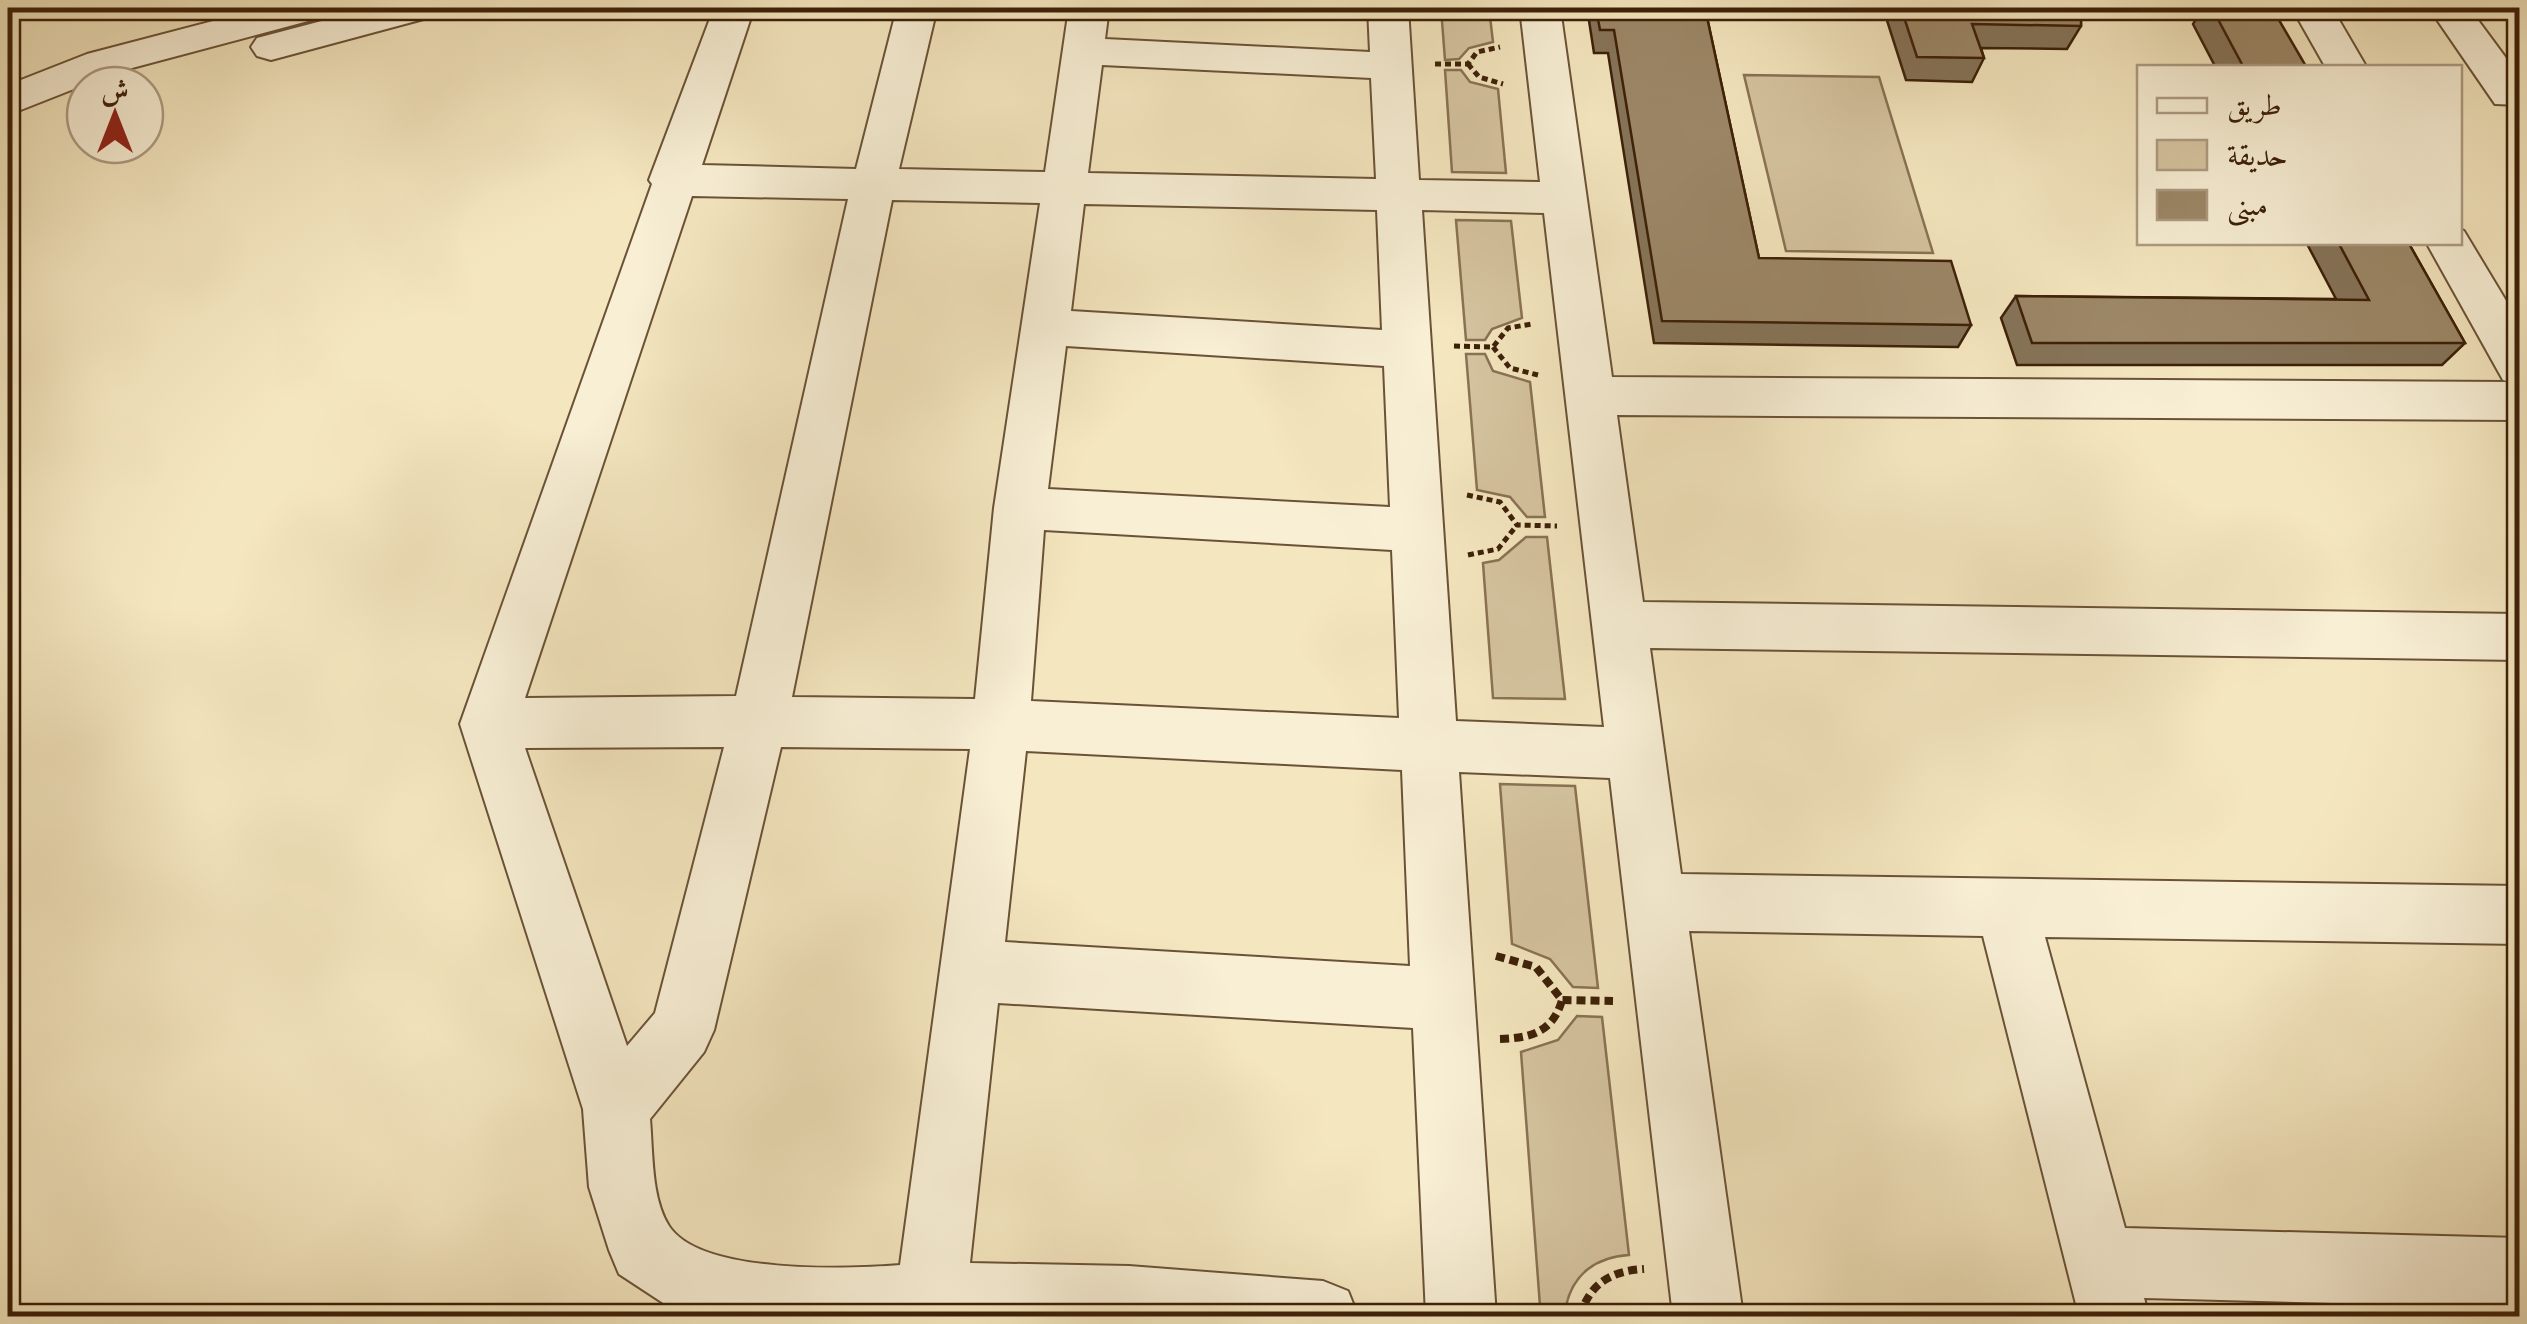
<svg xmlns="http://www.w3.org/2000/svg" width="2527" height="1324" viewBox="0 0 2527 1324" font-family="'IM FELL Double Pica',Amiri,serif">
<rect width="100%" height="100%" fill="#f4e6bf"/>
<filter id="stains"><feTurbulence type="fractalNoise" baseFrequency=".002" numOctaves="4"/><feColorMatrix values="0 0 0 0 .2 0 0 0 0 .09 0 0 0 0 .02 0 0 0 .5 -.17"/></filter>
<radialGradient id="worn" r=".72"><stop offset=".6" stop-color="#630" stop-opacity="0"/><stop offset="1" stop-color="#630" stop-opacity=".3"/></radialGradient>
<g fill="#d5c4a0" stroke="#897254" stroke-width="2.5">
<path d="M 1441,8 L 1489,8 L 1493,42 L 1469,48 L 1459,59 L 1445,60 Z"/>
<path d="M 1445,70 L 1461,70 L 1470,82 L 1498,89 L 1506,173 L 1452,172 Z"/>
<path d="M 1744,75 L 1879,77 L 1933,253 L 1786,251 Z"/>
<path d="M 1456,220 L 1511,221 L 1522,318 L 1492,329 L 1485,340 L 1466,340 Z"/>
<path d="M 1466,354 L 1485,354 L 1493,371 L 1530,382 L 1545,517 L 1527,517 L 1510,497 L 1477,490 Z"/>
<path d="M 1526,537 L 1547,537 L 1565,699 L 1493,698 L 1483,563 L 1499,560 Z"/>
<path d="M 1500,784 L 1575,786 L 1598,988 L 1573,987 L 1550,959 L 1512,944 Z"/>
<path d="M 1577,1016 L 1602,1017 L 1629,1255 C 1596,1257 1573,1274 1566,1306 L 1540,1306 L 1521,1052 L 1558,1040 Z"/>
</g>
<g fill="none" stroke-linecap="round" stroke-linejoin="round">
<g stroke="#6b5236" stroke-width="4">
<g id="minor">
<path d="M 263,8 L 329,8 L 323,17 L 117,72 L 8,115 L 8,85 L 87,54 Z"/>
<path d="M 371,8 L 437,8 L 431,17 L 271,60 L 257,56 L 251,47 L 257,38 Z"/>
<path d="M 714,8 L 754,8 L 702,165 L 856,169 L 897,8 L 937,8 L 899,169 L 1045,172 L 1069,8 L 1109,8 L 1105,39 L 1370,52 L 1368,8 L 1408,8 L 1419,180 L 1540,182 L 1520,8 L 1560,8 L 1612,377 L 2510,382 L 2503,380 L 2426,242 L 2460,242 L 2460,229 L 2464,231 L 2520,324 L 2520,420 L 1617,415 L 1643,602 L 2520,614 L 2520,660 L 1650,648 L 1681,874 L 2520,886 L 2520,944 L 2045,937 L 2125,1228 L 2520,1238 L 2520,1308 L 2144,1298 L 2149,1316 L 2079,1316 L 1983,936 L 1689,931 L 1743,1316 L 1673,1316 L 1610,778 L 1459,772 L 1496,1316 L 1426,1316 L 1413,1028 L 998,1003 L 970,1263 L 1129,1266 L 1323,1281 L 1348,1291 L 1358,1316 L 683,1316 L 619,1274 L 609,1250 L 589,1187 L 583,1109 L 460,724 L 652,184 L 649,180 ZM 1102,65 L 1371,78 L 1376,179 L 1088,173 ZM 692,196 L 848,199 L 736,696 L 525,698 ZM 892,200 L 1040,203 L 994,508 L 975,699 L 792,697 ZM 1084,204 L 1377,210 L 1382,330 L 1071,311 ZM 1422,210 L 1544,213 L 1604,727 L 1456,721 ZM 1066,346 L 1384,366 L 1390,507 L 1048,489 ZM 1044,530 L 1392,550 L 1399,718 L 1031,701 ZM 724,747 L 655,1013 L 627,1046 L 525,748 ZM 781,747 L 970,749 L 900,1265 C 848,1269 701,1275 669,1226 C 651,1198 653,1152 650,1119 L 704,1052 L 714,1030 ZM 1026,751 L 1402,770 L 1410,966 L 1005,942 Z"/>
<path d="M 2292,8 L 2332,8 L 2367,68 L 2326,68 Z"/>
<path d="M 2429,8 L 2469,8 L 2520,77 L 2520,105 L 2495,104 Z"/>
</g>
</g>
<g stroke="#3d2008" stroke-width="5" stroke-dasharray="6 4" stroke-linecap="butt">
<path d="M 1435,64 L 1468,64 L 1477,52 L 1500,47"/>
<path d="M 1468,64 L 1479,77 L 1503,84"/>
<path d="M 1454,346 L 1493,347 L 1508,328 L 1532,324"/>
<path d="M 1493,347 L 1510,368 L 1538,375"/>
<path d="M 1467,495 L 1500,502 L 1517,525 L 1557,526"/>
<path d="M 1468,555 L 1498,549 L 1517,525"/>
</g>
<g stroke="#3d2008" stroke-width="8" stroke-dasharray="9 5" stroke-linecap="butt">
<path d="M 1496,956 L 1536,967 L 1562,1000 L 1613,1001"/>
<path d="M 1500,1039 C 1531,1038 1553,1032 1562,1000"/>
<path d="M 1580,1316 C 1590,1283 1611,1271 1644,1269"/>
</g>
<use href="#minor" fill="#f8efd5" fill-rule="evenodd"/>
</g>
<g fill="#867459" stroke="#3d2008" stroke-width="2.5">
<path d="M 1590,8 L 1705,8 L 1759,258 L 1971,325 L 1958,347 L 1654,343 L 1608,53 L 1594,53 L 1588,14 Z"/>
<path d="M 1883,8 L 2081,8 L 2081,26 L 2067,49 L 1981,48 L 1984,58 L 1972,82 L 1906,80 Z"/>
<path d="M 2203,8 L 2212,8 L 2307,68 L 2216,68 L 2193,24 Z"/>
<path d="M 2306,242 L 2408,242 L 2465,343 L 2442,365 L 2017,365 L 2001,318 L 2016,296 L 2336,299 Z"/>
</g>
<g fill="#9c8767" stroke="#3d2008" stroke-width="2.5">
<path d="M 1596,8 L 1705,8 L 1759,258 L 1951,261 L 1971,325 L 1662,321 L 1614,30 L 1600,30 Z"/>
<path d="M 1901,8 L 2081,8 L 2081,26 L 1972,24 L 1984,58 L 1917,57 Z"/>
<path d="M 2212,8 L 2272,8 L 2307,68 L 2244,68 Z"/>
<path d="M 2338,242 L 2408,242 L 2465,343 L 2032,343 L 2016,296 L 2369,300 Z"/>
</g>
<rect width="2527" height="1324" fill="none" stroke="#f4e6bf" stroke-width="40"/>
<rect x="10" y="10" width="2507" height="1304" fill="none" stroke="#3d2008" stroke-width="5"/>
<rect x="20" y="20" width="2487" height="1284" fill="none" stroke="#3d2008" stroke-width="2.5"/>
<rect x="2137" y="65" width="325" height="180" fill="#f8efd5" stroke="#ad9c83" stroke-width="2.5"/>
<rect x="2157" y="98" width="50" height="15" fill="#f8efd5" stroke="#ad9c83" stroke-width="2.5"/>
<text x="2227" y="115" font-size="30" fill="#3d2008">طريق</text>
<rect x="2157" y="140" width="50" height="30" fill="#d5c4a0" stroke="#ad9c83" stroke-width="2.5"/>
<text x="2227" y="165" font-size="30" fill="#3d2008">حديقة</text>
<rect x="2157" y="190" width="50" height="30" fill="#9c8767" stroke="#ad9c83" stroke-width="2.5"/>
<text x="2227" y="215" font-size="30" fill="#3d2008">مبنى</text>
<g transform="translate(115 115)"><circle r="48" fill="#f8efd5" stroke="#ad9c83" stroke-width="2.5"/>
<path d="M0-8L18 38L0 25L-18 38Z" fill="#8f2418"/>
<text y="-15" font-size="28" font-weight="bold" text-anchor="middle" fill="#3d2008">ش</text>
</g>
<rect width="100%" height="100%" filter="url(#stains)"/>
<rect width="100%" height="100%" fill="url(#worn)"/>
</svg>
